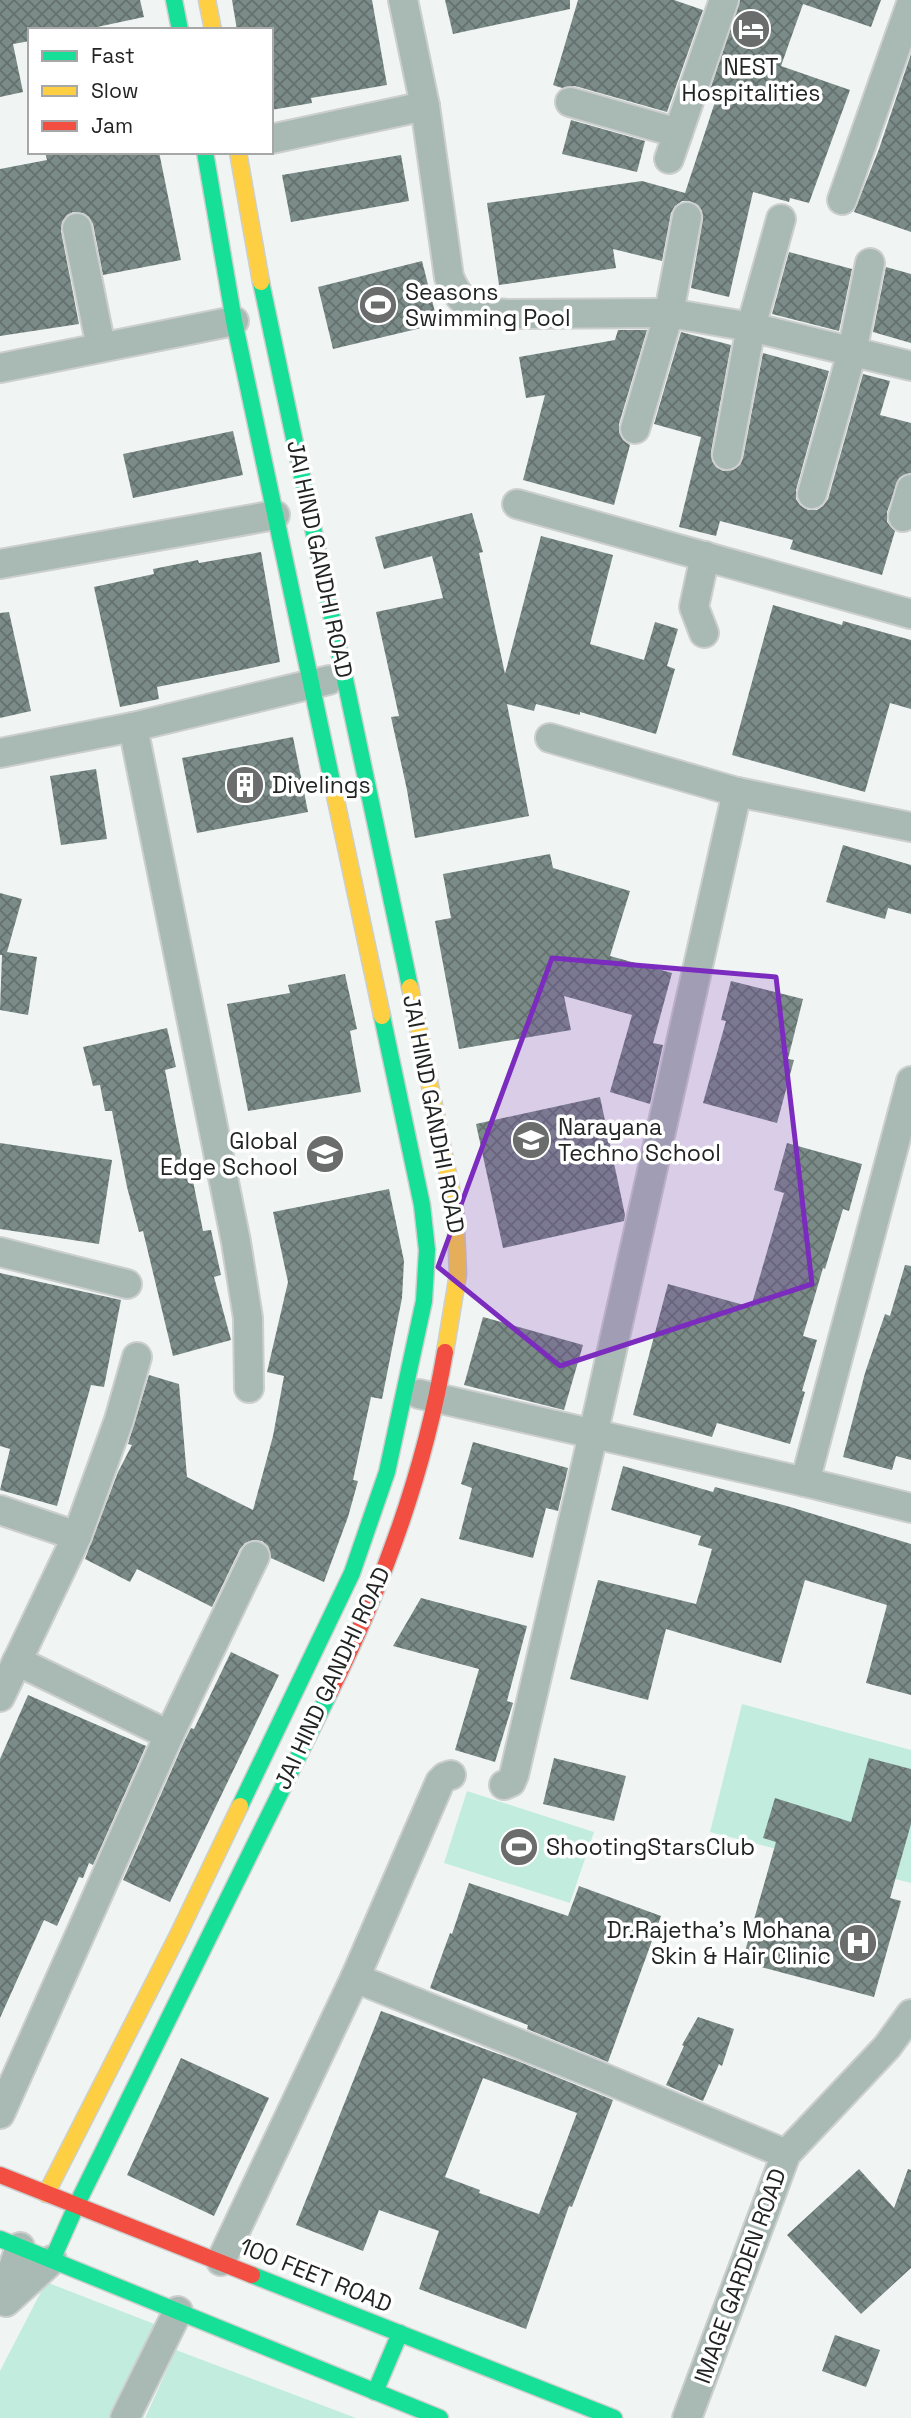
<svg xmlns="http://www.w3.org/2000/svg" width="911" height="2418" viewBox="0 0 911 2418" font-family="'Space Grotesk',sans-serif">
<defs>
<pattern id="building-cross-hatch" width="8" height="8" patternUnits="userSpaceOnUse" patternTransform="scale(1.75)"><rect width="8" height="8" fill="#7b8b87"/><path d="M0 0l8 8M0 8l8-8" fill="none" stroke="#64716e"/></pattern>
</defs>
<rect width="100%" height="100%" fill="#f0f5f3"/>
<g fill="#c2ecde">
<path d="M 742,1704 L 911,1750 L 911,1883 L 710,1832 Z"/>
<path d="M 467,1791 L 594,1832 L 570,1903 L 444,1863 Z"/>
<path d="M 46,2282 L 157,2325 L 110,2418 L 0,2418 L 0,2371 Z"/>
<path d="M 176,2350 L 356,2418 L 145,2418 Z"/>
</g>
<g fill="url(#building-cross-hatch)" fill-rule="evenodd">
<path d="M 0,0 L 140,0 L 144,17 L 83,30 L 30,30 L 30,41 L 13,44 L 23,92 L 0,97 Z"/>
<path d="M 232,0 L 372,0 L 387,85 L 311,98 L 312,103 L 271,110 L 271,30 L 237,30 Z"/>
<path d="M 445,0 L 570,0 L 570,9 L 453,34 Z"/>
<path d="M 578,0 L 674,0 L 703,10 L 667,112 L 575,86 L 562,88 L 553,85 Z"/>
<path d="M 740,0 L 881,0 L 871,27 L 803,4 L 781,66 L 850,90 L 809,203 L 790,198 L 789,202 L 753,192 L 729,297 L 691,288 L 703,219 L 702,211 L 698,205 L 689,201 L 682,201 L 675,206 L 671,213 L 662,261 L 613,249 L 616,268 L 499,285 L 487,203 L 642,181 L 685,193 L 716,99 L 708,96 Z"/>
<path d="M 911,54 L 911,232 L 854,212 L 879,149 Z"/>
<path d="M 571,120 L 645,141 L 637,172 L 562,154 Z"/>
<path d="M 45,152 L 159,152 L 181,260 L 103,275 L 93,224 L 89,217 L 83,213 L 73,212 L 67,215 L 62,222 L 61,231 L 79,324 L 0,336 L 0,169 L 47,160 Z"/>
<path d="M 401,155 L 409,201 L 291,222 L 282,175 Z"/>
<path d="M 789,252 L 852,269 L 839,331 L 772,314 Z"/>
<path d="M 422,261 L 438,324 L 333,349 L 318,287 Z"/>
<path d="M 886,267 L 911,274 L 911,343 L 873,332 Z"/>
<path d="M 618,330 L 647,330 L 619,424 L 619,432 L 623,440 L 630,445 L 614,505 L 523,480 L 545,395 L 526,398 L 519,357 L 615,340 Z"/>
<path d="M 681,332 L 731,345 L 711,452 L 712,461 L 716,467 L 723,471 L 733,470 L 740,465 L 743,458 L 763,353 L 829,371 L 796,490 L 796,499 L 800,505 L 808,510 L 817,510 L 823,506 L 828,499 L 863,374 L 890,381 L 880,415 L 911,423 L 911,473 L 899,478 L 887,512 L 887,522 L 895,531 L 882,575 L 790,549 L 793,540 L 720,521 L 716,536 L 679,527 L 701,437 L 654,424 Z"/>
<path d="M 233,431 L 243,475 L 133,498 L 123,454 Z"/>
<path d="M 472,513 L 483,552 L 479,553 L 505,674 L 541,536 L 613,555 L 590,644 L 644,660 L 655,622 L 678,629 L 667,666 L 675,669 L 656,734 L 580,712 L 580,715 L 536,704 L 534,711 L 507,704 L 529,816 L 415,838 L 407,790 L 391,717 L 399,716 L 376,612 L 443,598 L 432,556 L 384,569 L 375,537 Z"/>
<path d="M 261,552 L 280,662 L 157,687 L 159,699 L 120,707 L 94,587 L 154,574 L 153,569 L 198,560 L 199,563 Z"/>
<path d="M 773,605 L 842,625 L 843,621 L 911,640 L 911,709 L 890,703 L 865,792 L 732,755 Z"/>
<path d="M 9,612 L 31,711 L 0,718 L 0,613 Z"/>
<path d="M 293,737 L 308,812 L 197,833 L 182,758 Z"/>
<path d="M 96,769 L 107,839 L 61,845 L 50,776 Z"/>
<path d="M 843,845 L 911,865 L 911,914 L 888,908 L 885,919 L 826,902 Z"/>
<path d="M 550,854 L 553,868 L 630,891 L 610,956 L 672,973 L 653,1043 L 663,1045 L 650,1104 L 610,1092 L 632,1015 L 564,996 L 571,1030 L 459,1049 L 435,921 L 451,918 L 443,874 Z"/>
<path d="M 0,893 L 22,899 L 7,952 L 37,957 L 28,1015 L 0,1010 L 2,955 L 0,955 Z"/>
<path d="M 345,974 L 357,1029 L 350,1031 L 361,1092 L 248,1111 L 227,1004 L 290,993 L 288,985 Z"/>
<path d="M 731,981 L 803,999 L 788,1059 L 794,1060 L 777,1123 L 703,1103 L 726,1021 L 721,1020 Z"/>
<path d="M 167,1028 L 176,1067 L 165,1070 L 183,1162 L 189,1161 L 203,1231 L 211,1230 L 221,1275 L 214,1277 L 231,1340 L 173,1356 L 143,1231 L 139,1232 L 127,1187 L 112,1111 L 105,1111 L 100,1085 L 93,1086 L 83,1047 Z"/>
<path d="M 600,1097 L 625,1215 L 624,1221 L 503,1248 L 476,1124 Z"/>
<path d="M 0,1143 L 112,1160 L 99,1244 L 0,1229 Z"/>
<path d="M 787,1143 L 862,1164 L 849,1211 L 843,1209 L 825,1269 L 823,1268 L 803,1336 L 817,1340 L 802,1391 L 805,1392 L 790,1444 L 717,1423 L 712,1437 L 633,1415 L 668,1284 L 751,1307 L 784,1193 L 774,1190 Z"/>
<path d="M 389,1189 L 404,1261 L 402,1298 L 382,1399 L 371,1397 L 353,1480 L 358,1481 L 348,1517 L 324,1582 L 271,1558 L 268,1546 L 262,1541 L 253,1540 L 245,1543 L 240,1549 L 212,1607 L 137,1569 L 130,1582 L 85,1559 L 118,1472 L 132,1445 L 128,1444 L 149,1375 L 179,1384 L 187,1477 L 253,1510 L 273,1436 L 284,1376 L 267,1372 L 288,1282 L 273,1212 Z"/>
<path d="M 905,1265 L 911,1266 L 911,1460 L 896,1456 L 892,1470 L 843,1457 L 865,1373 L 885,1314 L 890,1316 Z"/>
<path d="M 0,1273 L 121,1300 L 104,1387 L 91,1385 L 57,1506 L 0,1490 L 10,1449 L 0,1446 Z"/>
<path d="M 483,1317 L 583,1345 L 564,1410 L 464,1385 Z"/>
<path d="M 473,1442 L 568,1468 L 558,1511 L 546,1508 L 533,1558 L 459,1539 L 472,1488 L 461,1484 Z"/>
<path d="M 623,1466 L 713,1492 L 715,1487 L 787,1506 L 911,1544 L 911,1695 L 866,1683 L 887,1605 L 805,1580 L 781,1663 L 666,1629 L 648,1700 L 570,1679 L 598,1580 L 696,1604 L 712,1549 L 698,1545 L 701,1536 L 611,1510 Z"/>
<path d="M 421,1598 L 527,1626 L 507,1701 L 513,1703 L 495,1762 L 455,1750 L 479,1669 L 393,1646 Z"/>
<path d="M 231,1652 L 279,1675 L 170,1902 L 123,1880 L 184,1742 L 191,1728 L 194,1729 Z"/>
<path d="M 28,1695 L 146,1746 L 93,1865 L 89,1863 L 83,1878 L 79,1877 L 57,1926 L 44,1920 L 0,2018 L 0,1759 Z"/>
<path d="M 554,1758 L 626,1776 L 614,1821 L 543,1804 Z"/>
<path d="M 869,1758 L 911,1769 L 911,1824 L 890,1898 L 901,1901 L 874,1997 L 742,1962 L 776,1842 L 763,1838 L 775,1798 L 851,1822 Z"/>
<path d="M 469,1883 L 568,1916 L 579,1886 L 661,1916 L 608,2062 L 527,2029 L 528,2025 L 430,1988 L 450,1933 L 452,1934 Z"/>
<path d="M 381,2011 L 515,2060 L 613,2100 L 572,2207 L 569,2206 L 526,2329 L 419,2289 L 439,2231 L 379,2210 L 363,2251 L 296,2225 ZM 483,2078 L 577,2113 L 539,2214 L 479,2193 L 480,2190 L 445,2177 Z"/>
<path d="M 698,2017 L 734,2029 L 722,2066 L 719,2064 L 703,2101 L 666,2085 L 684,2046 L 682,2045 Z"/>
<path d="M 181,2058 L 269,2098 L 214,2216 L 127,2175 Z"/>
<path d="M 859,2169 L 894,2208 L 908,2169 L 911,2170 L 911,2268 L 861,2314 L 787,2235 Z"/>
<path d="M 835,2335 L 880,2350 L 866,2387 L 822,2371 Z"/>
</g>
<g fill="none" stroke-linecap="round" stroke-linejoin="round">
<g stroke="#cccfce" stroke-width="32">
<g id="street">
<path d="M 403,0 L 425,106 L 449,277 C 461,307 475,311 507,314 L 669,313 L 751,327 L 911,366"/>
<path d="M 570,102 L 678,133"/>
<path d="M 271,139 L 425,106"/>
<path d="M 669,159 L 724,0"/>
<path d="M 842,200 L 911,4"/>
<path d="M 77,228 L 101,347"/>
<path d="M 0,368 L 234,321"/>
<path d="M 635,429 L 669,313 L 687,217"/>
<path d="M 727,455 L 751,327 L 781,219"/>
<path d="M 812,494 L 852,352 L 870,263"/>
<path d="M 517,504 L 911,614"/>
<path d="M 903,517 L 911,489"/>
<path d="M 0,564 L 275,515"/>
<path d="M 704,633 L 694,607 L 705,556"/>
<path d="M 133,727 L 236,1242 L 248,1318 L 249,1388"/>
<path d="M 550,738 L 737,792 L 911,827"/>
<path d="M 0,753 L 133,727 L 329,680"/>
<path d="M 911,1081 L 805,1482 L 911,1508"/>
<path d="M 0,1252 L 127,1284"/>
<path d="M 419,1394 L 805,1482"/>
<path d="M 0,1510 L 77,1536"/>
<path d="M 17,1661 L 169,1735"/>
<path d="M 0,1697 L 77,1536 L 119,1420 L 137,1357"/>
<path d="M 504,1785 L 511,1782 L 514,1775 L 593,1435 L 737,792"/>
<path d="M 355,1978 L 594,2074 L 786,2154"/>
<path d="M 0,2114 L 169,1735 L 255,1556"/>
<path d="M 20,2247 L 11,2274 L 6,2302 L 52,2260"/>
<path d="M 221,2261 L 355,1978 L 440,1782 L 445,1777 L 451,1775"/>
<path d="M 125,2418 L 178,2311"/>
<path d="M 687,2418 L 786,2154 L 887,2047 L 911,2014"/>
</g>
</g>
<g stroke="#cccfce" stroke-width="19">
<g id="fast">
<path d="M 174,0 L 180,30"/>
<path d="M 205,152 L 234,321 L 334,791"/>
<path d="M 261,282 L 410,987"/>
<path d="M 240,1806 L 352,1573 L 387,1472 L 424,1301 L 427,1250 L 422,1205 L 382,1016"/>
<path d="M 0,2239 L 440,2418"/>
<path d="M 52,2260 L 77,2204 L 330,1692"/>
<path d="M 252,2275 L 614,2418"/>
<path d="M 375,2392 L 400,2333"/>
</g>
</g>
<g stroke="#cccfce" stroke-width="19">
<g id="slow">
<path d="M 207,0 L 213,30"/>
<path d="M 238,152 L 261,282"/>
<path d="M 334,791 L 382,1016"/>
<path d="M 410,987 L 455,1209 L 458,1274 L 445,1352"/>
<path d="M 46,2194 L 177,1937 L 240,1806"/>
</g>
</g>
<g stroke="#cccfce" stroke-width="19">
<g id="jam">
<path d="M 330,1692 C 383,1585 425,1470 445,1352"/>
<path d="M 0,2175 L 252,2275"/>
</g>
</g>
<use href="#street" stroke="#a9b9b3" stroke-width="28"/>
<use href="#fast" stroke="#16e098" stroke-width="16"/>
<use href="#slow" stroke="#ffcf43" stroke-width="16"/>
<use href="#jam" stroke="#f24e42" stroke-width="16"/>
</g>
<path fill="#7b2cbf" fill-opacity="0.2" stroke="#7b2cbf" stroke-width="5" stroke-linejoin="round" d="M 552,958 L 776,977 L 812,1284 L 560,1366 L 438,1267 Z"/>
<defs>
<g id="hotel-disc" transform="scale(2.0125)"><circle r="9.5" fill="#6a6d6c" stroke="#fff"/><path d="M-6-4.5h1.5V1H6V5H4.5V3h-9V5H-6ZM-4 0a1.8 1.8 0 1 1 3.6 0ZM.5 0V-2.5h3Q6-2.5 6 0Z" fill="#fff"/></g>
<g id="stadium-disc" transform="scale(2.0125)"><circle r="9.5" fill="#6a6d6c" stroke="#fff"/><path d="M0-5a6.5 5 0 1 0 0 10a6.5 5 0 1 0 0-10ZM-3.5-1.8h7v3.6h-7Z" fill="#fff"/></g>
<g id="building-disc" transform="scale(2.0125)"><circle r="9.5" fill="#6a6d6c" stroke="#fff"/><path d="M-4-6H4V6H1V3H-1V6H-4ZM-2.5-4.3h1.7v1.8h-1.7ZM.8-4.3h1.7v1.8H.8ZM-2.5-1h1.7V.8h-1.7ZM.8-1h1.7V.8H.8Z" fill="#fff"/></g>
<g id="school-disc" transform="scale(2.0125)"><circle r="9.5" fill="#6a6d6c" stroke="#fff"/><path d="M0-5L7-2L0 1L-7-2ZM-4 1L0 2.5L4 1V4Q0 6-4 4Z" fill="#fff"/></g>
<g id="hospital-disc" transform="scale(2.0125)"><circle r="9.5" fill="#6a6d6c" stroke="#fff"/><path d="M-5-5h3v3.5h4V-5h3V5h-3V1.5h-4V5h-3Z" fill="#fff"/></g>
</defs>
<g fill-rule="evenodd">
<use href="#hotel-disc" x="751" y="29"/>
<use href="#stadium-disc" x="378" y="305"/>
<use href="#building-disc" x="245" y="785"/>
<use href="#school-disc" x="531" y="1140"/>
<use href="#school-disc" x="325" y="1154"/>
<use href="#stadium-disc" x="519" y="1847"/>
<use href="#hospital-disc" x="858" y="1943"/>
</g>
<g text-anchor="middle" stroke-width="7" stroke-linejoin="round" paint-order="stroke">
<g font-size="23" fill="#222423" stroke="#fff" text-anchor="start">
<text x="751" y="75" text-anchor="middle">NEST<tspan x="751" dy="26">Hospitalities</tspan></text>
<text x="405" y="300">Seasons<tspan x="405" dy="26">Swimming Pool</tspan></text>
<text x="272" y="793">Divelings</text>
<text x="558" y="1135">Narayana<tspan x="558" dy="26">Techno School</tspan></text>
<text x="298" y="1149" text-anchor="end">Global<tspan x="298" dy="26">Edge School</tspan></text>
<text x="546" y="1855">ShootingStarsClub</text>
<text x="831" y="1938" text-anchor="end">Dr.Rajetha's Mohana<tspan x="831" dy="26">Skin &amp; Hair Clinic</tspan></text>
</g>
<g font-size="23" fill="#222423" stroke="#fff">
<text transform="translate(320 559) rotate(78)" y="8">JAI HIND GANDHI ROAD</text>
<text transform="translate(434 1114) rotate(79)" y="8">JAI HIND GANDHI ROAD</text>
<text transform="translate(332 1678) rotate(-65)" y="8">JAI HIND GANDHI ROAD</text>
<text transform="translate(316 2275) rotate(22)" y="8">100 FEET ROAD</text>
<text transform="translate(740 2276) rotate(-70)" y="8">IMAGE GARDEN ROAD</text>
</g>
</g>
<rect x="28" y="28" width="245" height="126" fill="#ffffff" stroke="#a7a7a7" stroke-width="2"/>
<rect x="42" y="51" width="35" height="10" fill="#16e098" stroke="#a7a7a7" stroke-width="2"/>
<text x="91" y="63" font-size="21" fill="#222423">Fast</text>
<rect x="42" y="86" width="35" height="10" fill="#ffcf43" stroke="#a7a7a7" stroke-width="2"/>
<text x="91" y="98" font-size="21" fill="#222423">Slow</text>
<rect x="42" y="121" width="35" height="10" fill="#f24e42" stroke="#a7a7a7" stroke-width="2"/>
<text x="91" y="133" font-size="21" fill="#222423">Jam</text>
</svg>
